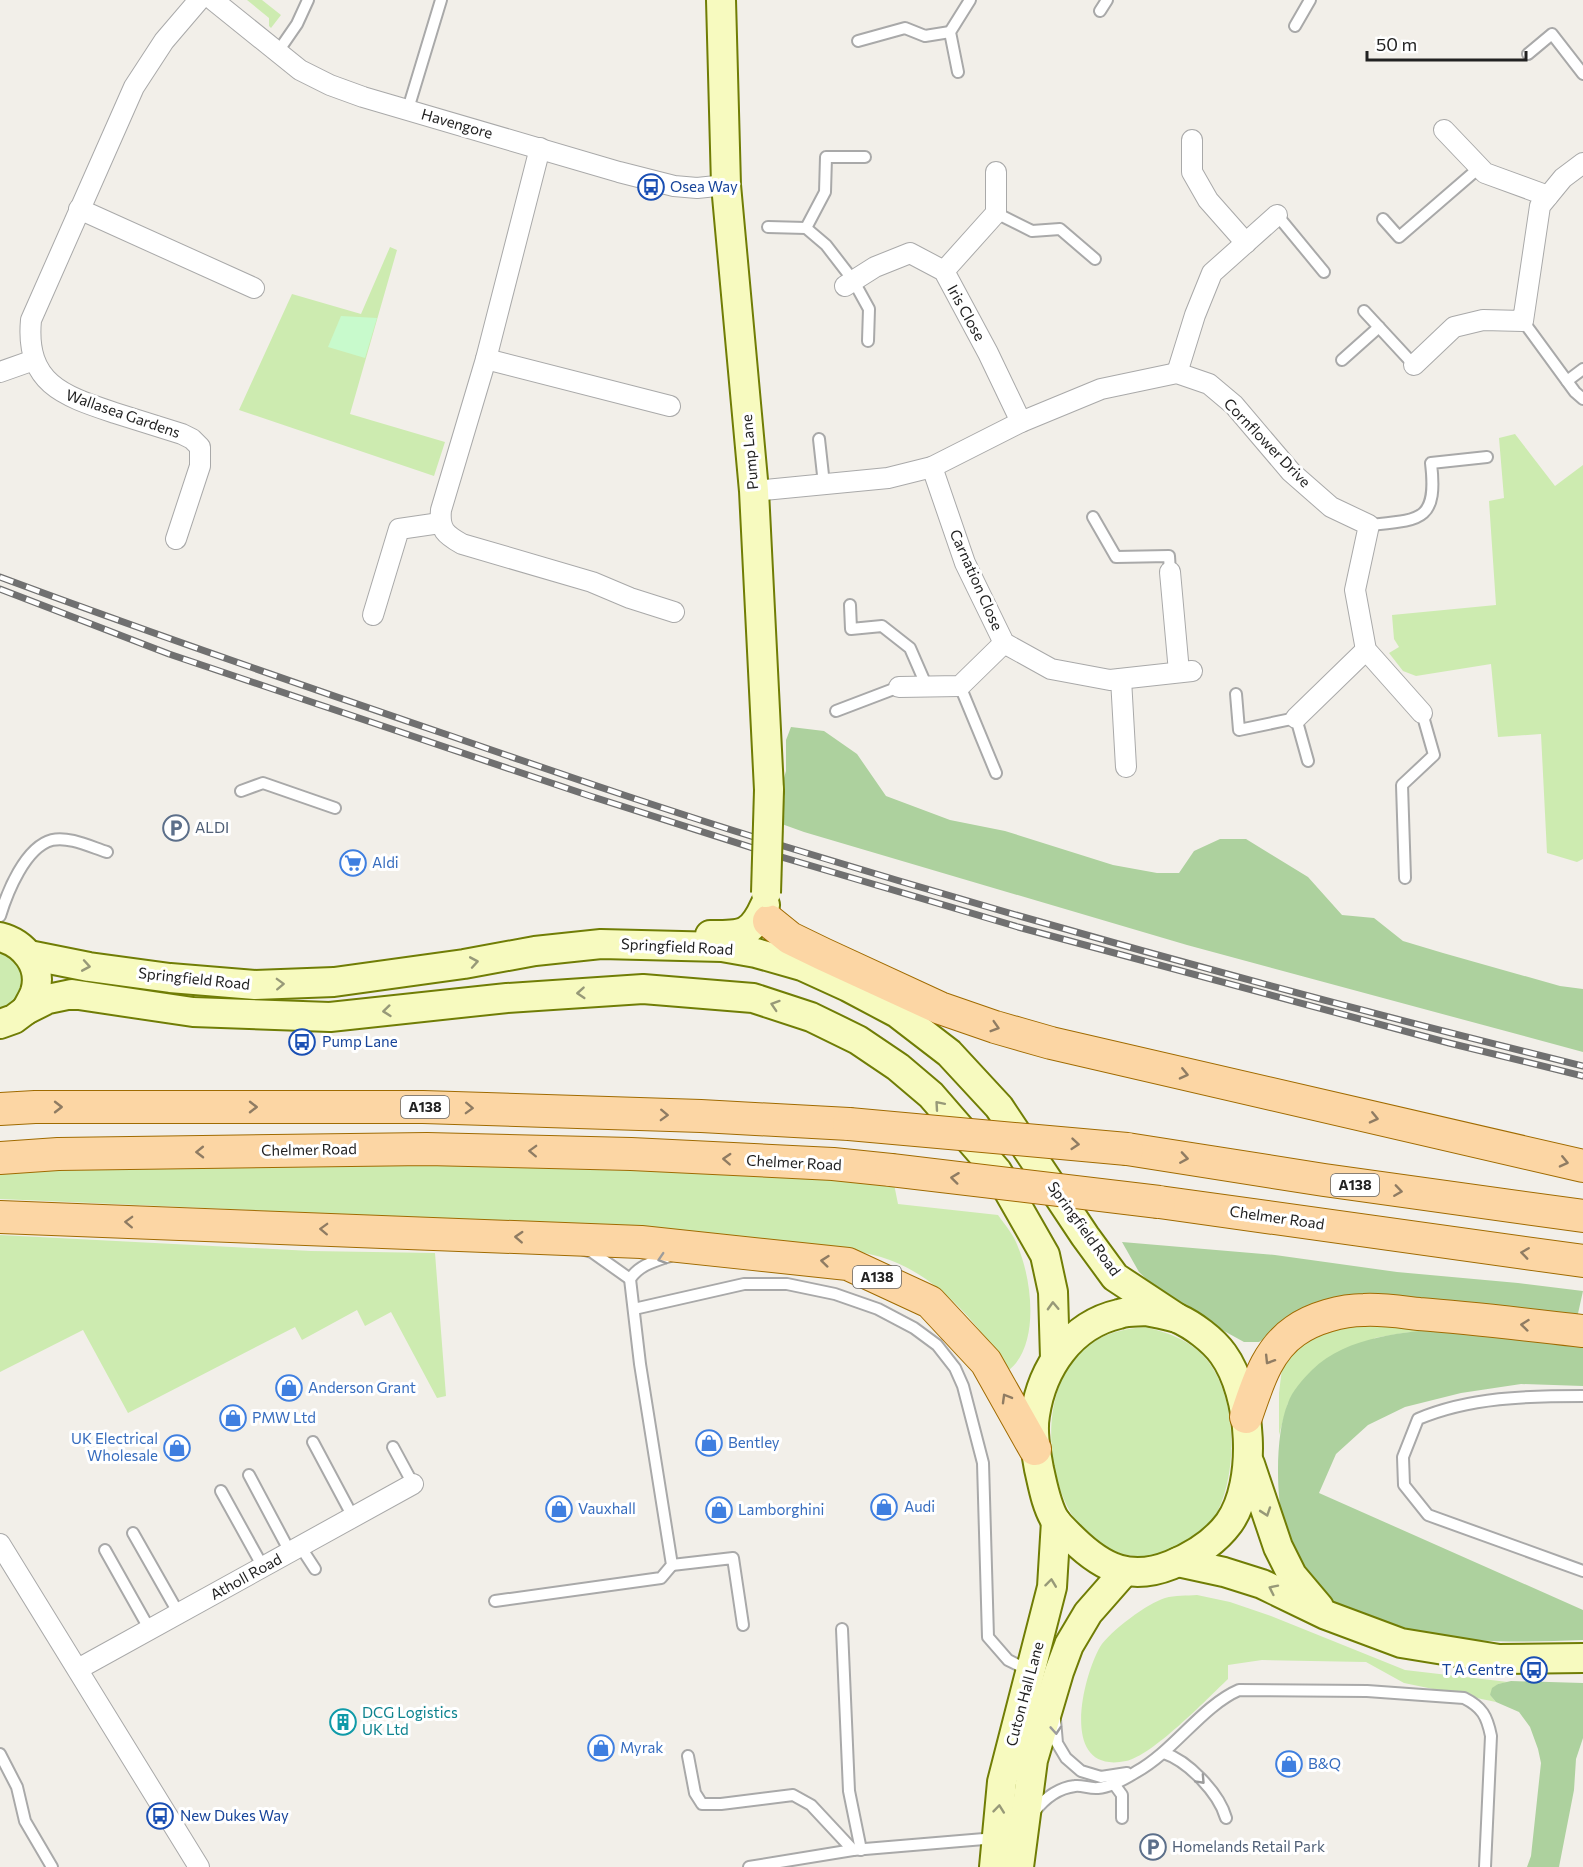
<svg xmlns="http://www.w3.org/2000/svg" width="1583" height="1867" viewBox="0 0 1583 1867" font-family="Commissioner,sans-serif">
<rect width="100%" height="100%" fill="#f2efe9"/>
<g fill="#cdebb0">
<path d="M 247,0 L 262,0 L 281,15 L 271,28 L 269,26 L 269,18 Z"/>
<path d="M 390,247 L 397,250 L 350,414 L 445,442 L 434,476 L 239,410 L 292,294 L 361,314 Z"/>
<path d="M 1515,434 L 1555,486 L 1583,465 L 1583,859 L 1577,862 L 1547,853 L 1541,734 L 1498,737 L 1491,664 L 1416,676 L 1403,671 L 1389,653 L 1399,647 L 1394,639 L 1392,615 L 1496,605 L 1489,501 L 1504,498 L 1499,438 Z"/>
<path d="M 0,950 C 22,957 29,982 16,1000 C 13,1005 5,1008 0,1011 Z"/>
<path d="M 387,1164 L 715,1173 L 894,1184 L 898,1204 L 998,1215 C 1005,1225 1014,1235 1018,1247 C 1032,1280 1040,1345 1009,1370 C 978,1324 937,1274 881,1257 C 867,1253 851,1250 836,1247 L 251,1210 L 0,1199 L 0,1172 L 93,1167 Z"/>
<path d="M 0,1235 L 311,1251 L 435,1253 L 446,1396 L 437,1398 L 391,1312 L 365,1326 L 357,1310 L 302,1340 L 295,1327 L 128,1413 L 83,1330 L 0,1372 Z"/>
<path d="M 1365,1322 L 1453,1328 L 1403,1333 L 1375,1338 L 1288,1403 L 1279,1435 L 1279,1393 L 1283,1360 L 1316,1333 Z"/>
<path d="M 1145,1327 C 1170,1333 1195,1342 1210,1364 C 1238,1404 1238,1479 1213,1520 C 1204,1535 1189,1542 1174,1550 C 1161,1557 1148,1557 1134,1556 C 1123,1554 1110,1552 1100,1545 C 1044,1509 1032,1390 1086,1347 C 1104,1333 1123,1329 1145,1327 Z"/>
<path d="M 1197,1595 L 1230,1602 L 1271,1616 L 1405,1670 L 1508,1682 L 1498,1684 L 1490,1695 L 1496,1702 L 1404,1683 L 1366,1662 L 1262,1660 L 1228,1665 L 1228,1679 C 1207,1699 1152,1756 1126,1761 C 1059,1775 1082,1679 1100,1647 C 1110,1631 1148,1603 1165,1598 C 1175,1595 1187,1596 1197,1595 Z"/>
</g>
<g fill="#add19e">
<path d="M 791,727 L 824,731 L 857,754 L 886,796 L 950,820 L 1005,831 L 1113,865 L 1157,873 L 1179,873 L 1194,851 L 1220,839 L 1246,839 L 1308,877 L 1342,915 L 1374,918 L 1403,941 L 1443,953 L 1560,986 L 1583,989 L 1583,1052 L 1187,945 L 804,832 L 779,823 L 780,792 L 786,771 L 786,740 Z"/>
<path d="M 1122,1242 L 1275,1255 L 1397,1272 L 1518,1283 L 1583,1291 L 1577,1318 L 1444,1304 L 1270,1335 L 1259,1342 L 1244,1342 L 1195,1315 L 1161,1293 L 1139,1272 Z"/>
<path d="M 1453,1328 L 1583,1343 L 1583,1386 L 1521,1384 L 1461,1393 L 1405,1407 L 1368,1425 L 1336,1454 L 1319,1493 L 1583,1610 L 1583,1640 C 1510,1643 1412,1645 1346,1610 C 1325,1599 1305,1576 1293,1555 C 1275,1522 1273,1438 1288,1403 C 1292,1391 1303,1379 1312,1370 C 1348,1335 1406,1332 1453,1328 Z"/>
<path d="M 1511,1681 L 1583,1683 L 1583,1738 L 1576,1759 L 1574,1790 L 1559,1867 L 1527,1867 L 1531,1856 L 1541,1763 L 1538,1749 L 1530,1727 L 1519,1712 L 1496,1702 L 1490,1695 L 1492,1688 L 1498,1684 Z"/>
</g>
<path fill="#c8facc" d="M 341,316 L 377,318 L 365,358 L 328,347 Z"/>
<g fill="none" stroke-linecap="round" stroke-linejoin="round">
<g stroke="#a9a9a9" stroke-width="14">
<g id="lane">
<path d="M 1100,11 L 1107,0"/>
<path d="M 1295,26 L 1310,0"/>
<path d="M 858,41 L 905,28 L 925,36 L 950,32"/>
<path d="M 277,53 L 297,24 L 308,0"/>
<path d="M 1528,54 L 1552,34 L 1583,74"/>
<path d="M 958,72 L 950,32 L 970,0"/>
<path d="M 408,109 L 441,0"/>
<path d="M 996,213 L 1032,231 L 1060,229 L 1095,259"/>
<path d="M 1277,215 L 1324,272"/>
<path d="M 1383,219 L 1399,237 L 1480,167"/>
<path d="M 768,227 L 806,228 L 826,245 L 853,280 L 869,309 L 868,341"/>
<path d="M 806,228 L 825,192 L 826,157 L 865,157"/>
<path d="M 1364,311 L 1414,365"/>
<path d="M 1523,321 L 1575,392 L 1583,399"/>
<path d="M 1342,360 L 1379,327"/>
<path d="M 1567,381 L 1583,369"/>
<path d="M 819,439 L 824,484"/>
<path d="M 1093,517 L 1116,557 L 1169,556 L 1170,572"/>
<path d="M 1369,525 C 1420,520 1438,522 1431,463 L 1487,457"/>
<path d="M 850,605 L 851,629 L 882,626 L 910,648 L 927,687"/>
<path d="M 960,686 L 996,773"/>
<path d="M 1236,694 L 1239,730 L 1296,718 L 1308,761"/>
<path d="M 836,711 L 899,687"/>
<path d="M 241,791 L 263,783 L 335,808"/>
<path d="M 1405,878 L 1402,785 L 1434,755 L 1422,713"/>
<path d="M 0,916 C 7,893 25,847 52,840 C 69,836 91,847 107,852"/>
<path d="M 585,1250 L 592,1252 L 630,1279"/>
<path d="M 634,1309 L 744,1284 L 787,1284 L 835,1294 L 878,1309 L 914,1328 L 937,1345 L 955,1368 L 963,1386 L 983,1463 L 988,1637 L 1008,1660 L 1028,1670"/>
<path d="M 1583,1396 C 1527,1396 1470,1397 1418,1419 L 1403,1457 L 1404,1485 L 1428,1515 L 1583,1571"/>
<path d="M 313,1442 L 353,1517"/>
<path d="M 393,1447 L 413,1484"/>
<path d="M 249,1475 L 290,1552"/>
<path d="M 221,1491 L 263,1567"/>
<path d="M 133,1533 L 179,1614"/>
<path d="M 300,1546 L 315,1569"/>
<path d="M 105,1550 L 150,1630"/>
<path d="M 672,1565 L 733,1558 L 743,1625"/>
<path d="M 495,1601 L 661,1578 L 672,1565 L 640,1364 L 630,1279 C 639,1265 655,1261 670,1256"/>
<path d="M 842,1629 L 849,1791 L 861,1850"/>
<path d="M 1055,1720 L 1057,1743 L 1066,1758 L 1081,1771 L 1101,1777 L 1127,1773"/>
<path d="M 1164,1753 C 1188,1761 1219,1793 1226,1818"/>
<path d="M 0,1754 L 17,1787 L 25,1821 L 52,1867"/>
<path d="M 688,1756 L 695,1793 L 702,1804 L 721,1804 L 793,1795 L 811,1805 L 853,1850"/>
<path d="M 1114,1784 L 1122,1795 L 1122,1818"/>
<path d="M 1034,1812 C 1044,1799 1058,1788 1075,1786 C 1082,1785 1090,1789 1098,1788 C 1110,1787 1125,1779 1136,1772 C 1174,1751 1202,1706 1239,1690 L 1367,1691 L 1464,1698 C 1482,1707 1487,1716 1491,1736 L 1485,1867"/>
<path d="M 749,1867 L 853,1850 L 996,1838"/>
</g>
</g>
<g stroke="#a9a9a9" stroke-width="22">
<g id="street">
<path d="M 213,0 L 300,70 L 330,85 L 363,97 L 619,172 L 674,186 L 697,188 L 726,185"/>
<path d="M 1444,130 L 1485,173 L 1548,196"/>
<path d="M 1192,140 L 1192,172 L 1208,200 L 1246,243"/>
<path d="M 540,148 L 486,359 L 441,510 C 439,530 446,535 462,544 L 592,582 L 630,598 L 674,612"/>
<path d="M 79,209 L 254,288"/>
<path d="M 944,271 L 996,213 L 996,172"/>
<path d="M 845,286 L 875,267 L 910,253 L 944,271 L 988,353 L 1021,422"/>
<path d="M 486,359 L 670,406"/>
<path d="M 1414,365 L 1454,327 L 1483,320 L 1523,321 L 1540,206 L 1563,178 L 1583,163"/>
<path d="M 0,372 L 34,360"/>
<path d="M 1177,373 L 1195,315 L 1212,273 L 1277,215"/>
<path d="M 932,467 L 965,563 L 1004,643 L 1051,669 L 1110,680 L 1192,671"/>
<path d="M 754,491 L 888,478 L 932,467 L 1021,422 L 1101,389 L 1177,373 L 1209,384 L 1234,405 L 1291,472 L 1331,507 L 1369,525 L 1355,590 L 1366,650 L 1422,713"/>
<path d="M 176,539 L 200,466 L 200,447 L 192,439 L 182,434 C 160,427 137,420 115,413 C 64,396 25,384 31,320 L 134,87 L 164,41 L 199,0"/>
<path d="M 1170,572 L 1179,672"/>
<path d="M 373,615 L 399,529 L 440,523"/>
<path d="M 1121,679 L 1126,767"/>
<path d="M 899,687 L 960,686 L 1004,643"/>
<path d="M 1296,718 L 1366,650"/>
<path d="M 0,1544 L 199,1867"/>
<path d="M 78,1669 L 413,1484"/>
</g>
</g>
<g stroke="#707d05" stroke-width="32">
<g id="secondary">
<path d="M 721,0 L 726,185 L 754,491 L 769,790"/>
<path d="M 710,935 C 742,935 751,936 765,905"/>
<path d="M 0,937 C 24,943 43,966 35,992 C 33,998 29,1004 26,1010"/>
<path d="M 29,955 L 89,967 L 170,978 L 255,985 L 334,982 L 464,964 L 535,951 L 601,944 L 722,947 L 756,953 L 802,966 L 848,987 L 897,1013 L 949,1053 L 999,1107 L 1085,1236 L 1115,1277 L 1177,1318"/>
<path d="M 0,1024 L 14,1019 L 26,1010 L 48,999 L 72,994 L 193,1012 L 330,1017 L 507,998 L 643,989 L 753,998 L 811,1017 L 858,1040 L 898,1067 L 931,1095 L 997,1171 L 1045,1255 L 1053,1292 L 1055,1358"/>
<path d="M 1146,1311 C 1156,1313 1168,1315 1177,1318 C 1193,1325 1213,1340 1223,1354 C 1252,1394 1258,1482 1229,1523 C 1215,1542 1193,1556 1171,1565 C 1131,1581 1104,1569 1074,1540 C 1068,1534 1060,1527 1055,1520 C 1046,1505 1043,1486 1039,1469 C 1036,1452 1032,1432 1035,1415 C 1042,1368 1071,1325 1119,1314 C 1128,1311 1137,1312 1146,1311 Z"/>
<path d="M 1250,1464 L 1278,1547 L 1292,1575 L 1319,1607"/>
<path d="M 1178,1562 L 1224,1572 L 1262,1584 L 1326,1615 L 1401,1643 L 1499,1659 L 1583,1658"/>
<path d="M 994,1867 L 1002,1782 L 1052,1587 L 1056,1521"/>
<path d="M 1019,1867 L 1033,1760 L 1059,1672 L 1069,1645 L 1088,1613 L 1124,1572"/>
</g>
</g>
<g stroke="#a06b00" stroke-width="34">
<g id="primary">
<path d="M 769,921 L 790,938 L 823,954 L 940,1008 L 995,1027 L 1051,1043 L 1583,1166"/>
<path d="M 0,1109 L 35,1107 L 423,1107 L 701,1116 L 849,1124"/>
<path d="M 1127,1149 L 1324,1180 L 1583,1216"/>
<path d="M 0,1158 L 58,1154 L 427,1149 L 631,1154 L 833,1164 L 891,1170"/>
<path d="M 1159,1202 L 1583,1261"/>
<path d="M 0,1217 L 641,1242 L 848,1264 L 930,1302 L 986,1362 L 1035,1449"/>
<path d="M 1246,1417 C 1257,1386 1266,1351 1295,1331 C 1313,1318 1342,1310 1364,1310 C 1382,1309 1401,1312 1419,1314 C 1474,1318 1528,1325 1583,1331"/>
</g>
</g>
<use href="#lane" stroke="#fff" stroke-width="10"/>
<use href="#street" stroke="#fff" stroke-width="20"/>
<use href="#secondary" stroke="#f7fabf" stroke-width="28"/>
<use href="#primary" stroke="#fcd6a4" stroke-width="32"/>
<g stroke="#707070" stroke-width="7">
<g id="rail">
<path d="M 0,577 C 148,632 298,684 448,735 C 558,773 668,811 780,845 C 1045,926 1314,1000 1583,1066"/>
<path d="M 0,589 L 169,654 L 590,796 L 778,856 L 1018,927 L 1449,1043 L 1583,1076"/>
</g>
</g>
<use href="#rail" stroke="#fff" stroke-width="4.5" stroke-dasharray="14" stroke-linecap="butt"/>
<g stroke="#707d05" stroke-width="32" stroke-linecap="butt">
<path id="secondary-bridge" d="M 766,893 L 769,790"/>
</g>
<g stroke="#a06b00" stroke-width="34" stroke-linecap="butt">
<g id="primary-bridge">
<path d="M 849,1124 L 1127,1149"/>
<path d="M 891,1170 L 1159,1202"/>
</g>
</g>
<use href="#secondary-bridge" stroke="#f7fabf" stroke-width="28"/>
<use href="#primary-bridge" stroke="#fcd6a4" stroke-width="32"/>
</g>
<defs><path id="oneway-chevron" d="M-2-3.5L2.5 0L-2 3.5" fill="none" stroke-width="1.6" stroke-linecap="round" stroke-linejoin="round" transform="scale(1.5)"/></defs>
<g stroke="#979978">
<use href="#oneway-chevron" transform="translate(474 962) rotate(-10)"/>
<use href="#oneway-chevron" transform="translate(86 966) rotate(10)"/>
<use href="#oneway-chevron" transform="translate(280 984) rotate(-2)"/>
<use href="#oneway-chevron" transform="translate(581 993) rotate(176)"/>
<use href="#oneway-chevron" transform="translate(775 1005) rotate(-162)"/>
<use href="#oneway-chevron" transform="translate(387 1011) rotate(174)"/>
<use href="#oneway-chevron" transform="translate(939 1105) rotate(-131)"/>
<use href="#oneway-chevron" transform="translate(1053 1306) rotate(-92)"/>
<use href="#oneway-chevron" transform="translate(1266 1512) rotate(71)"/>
<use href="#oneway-chevron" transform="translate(1051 1583) rotate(-83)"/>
<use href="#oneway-chevron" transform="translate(1273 1589) rotate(-154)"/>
<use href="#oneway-chevron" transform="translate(999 1809) rotate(-84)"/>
</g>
<g stroke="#8f7c63">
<use href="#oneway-chevron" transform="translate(995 1027) rotate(17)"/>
<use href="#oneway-chevron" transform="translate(1184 1074) rotate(13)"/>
<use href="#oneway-chevron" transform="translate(58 1107)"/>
<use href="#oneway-chevron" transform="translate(253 1107)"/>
<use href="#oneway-chevron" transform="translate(469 1108) rotate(2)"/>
<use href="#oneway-chevron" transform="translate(664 1115) rotate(2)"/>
<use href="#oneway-chevron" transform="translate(1374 1118) rotate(13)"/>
<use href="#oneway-chevron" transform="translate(1075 1144) rotate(5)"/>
<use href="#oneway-chevron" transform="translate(533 1151) rotate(-178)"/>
<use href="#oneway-chevron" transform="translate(200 1152) rotate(179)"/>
<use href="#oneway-chevron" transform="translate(1184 1158) rotate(9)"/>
<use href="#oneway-chevron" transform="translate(727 1159) rotate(-177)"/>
<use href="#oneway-chevron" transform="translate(1564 1162) rotate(13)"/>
<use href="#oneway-chevron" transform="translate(955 1178) rotate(-173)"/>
<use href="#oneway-chevron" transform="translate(1398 1191) rotate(8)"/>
<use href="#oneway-chevron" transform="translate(129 1222) rotate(-178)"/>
<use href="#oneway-chevron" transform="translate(324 1229) rotate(-178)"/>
<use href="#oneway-chevron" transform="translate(519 1237) rotate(-177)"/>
<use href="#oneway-chevron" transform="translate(1525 1253) rotate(-172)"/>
<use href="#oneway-chevron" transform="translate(825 1261) rotate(-174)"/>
<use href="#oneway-chevron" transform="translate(1525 1325) rotate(-174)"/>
<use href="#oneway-chevron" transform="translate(1269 1360) rotate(122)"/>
<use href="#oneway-chevron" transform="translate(1006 1398) rotate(-120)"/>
</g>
<g stroke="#9c9c9c">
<use href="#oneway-chevron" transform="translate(662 1259) rotate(162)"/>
<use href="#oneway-chevron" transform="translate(1056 1730) rotate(86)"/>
<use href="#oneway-chevron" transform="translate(1201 1780) rotate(47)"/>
</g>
<defs>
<g id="bus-ring" transform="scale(1.35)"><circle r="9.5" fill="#fff" stroke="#1a4fb4" stroke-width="1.5"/><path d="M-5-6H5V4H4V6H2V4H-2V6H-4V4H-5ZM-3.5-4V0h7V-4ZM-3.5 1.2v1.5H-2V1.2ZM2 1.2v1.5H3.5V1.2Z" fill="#1a4fb4"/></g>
<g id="parking-ring" transform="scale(1.35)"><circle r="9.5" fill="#fff" stroke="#5c6f8a" stroke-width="1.5"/><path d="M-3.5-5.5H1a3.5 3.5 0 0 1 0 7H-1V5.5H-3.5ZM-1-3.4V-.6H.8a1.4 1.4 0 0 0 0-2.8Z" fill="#5c6f8a"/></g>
<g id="supermarket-ring" transform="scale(1.35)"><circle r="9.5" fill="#fff" stroke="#3f7fe0" stroke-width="1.5"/><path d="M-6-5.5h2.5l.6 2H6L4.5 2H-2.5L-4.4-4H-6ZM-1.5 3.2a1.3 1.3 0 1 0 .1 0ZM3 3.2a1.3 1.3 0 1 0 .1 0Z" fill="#3f7fe0"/></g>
<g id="shop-ring" transform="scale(1.35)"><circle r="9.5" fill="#fff" stroke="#3f7fe0" stroke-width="1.5"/><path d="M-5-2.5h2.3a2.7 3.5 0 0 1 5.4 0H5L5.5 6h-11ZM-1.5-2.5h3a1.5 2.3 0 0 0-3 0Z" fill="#3f7fe0"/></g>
<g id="building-ring" transform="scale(1.35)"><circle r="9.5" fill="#fff" stroke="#0f9aa8" stroke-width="1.5"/><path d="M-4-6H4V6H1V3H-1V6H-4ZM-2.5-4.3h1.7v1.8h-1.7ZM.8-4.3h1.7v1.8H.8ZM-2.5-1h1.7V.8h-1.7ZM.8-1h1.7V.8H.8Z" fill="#0f9aa8"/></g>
</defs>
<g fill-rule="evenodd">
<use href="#bus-ring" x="651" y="187"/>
<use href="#parking-ring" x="176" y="828"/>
<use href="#supermarket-ring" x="353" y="863"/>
<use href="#bus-ring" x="302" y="1042"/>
<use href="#shop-ring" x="289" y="1388"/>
<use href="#shop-ring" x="233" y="1418"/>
<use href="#shop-ring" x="709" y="1443"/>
<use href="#shop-ring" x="177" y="1448"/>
<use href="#shop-ring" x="884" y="1507"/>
<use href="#shop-ring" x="559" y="1509"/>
<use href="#shop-ring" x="719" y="1510"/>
<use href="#bus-ring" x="1534" y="1670"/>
<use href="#building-ring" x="343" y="1722"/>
<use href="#shop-ring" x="601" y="1748"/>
<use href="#shop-ring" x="1289" y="1764"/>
<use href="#bus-ring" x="160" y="1816"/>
<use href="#parking-ring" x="1153" y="1847"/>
</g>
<g text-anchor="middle" stroke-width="6" stroke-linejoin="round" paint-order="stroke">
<g fill="#fff" stroke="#646464" stroke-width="1.5">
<rect x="401" y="1096" width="48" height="22" rx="4.5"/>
<rect x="1331" y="1174" width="48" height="22" rx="4.5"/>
<rect x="853" y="1266" width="48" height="22" rx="4.5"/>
</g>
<g font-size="14" font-weight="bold" fill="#222">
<text x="425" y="1112">A138</text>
<text x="1355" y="1190">A138</text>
<text x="877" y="1282">A138</text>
</g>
<g font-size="15" fill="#222" stroke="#fff">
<text transform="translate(457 124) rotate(16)" y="5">Havengore</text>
<text transform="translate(966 313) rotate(61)" y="5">Iris Close</text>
<text transform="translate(123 414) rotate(19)" y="5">Wallasea Gardens</text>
<text transform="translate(1267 443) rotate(46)" y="5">Cornflower Drive</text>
<text transform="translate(750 452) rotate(-95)" y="5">Pump Lane</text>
<text transform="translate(976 580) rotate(66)" y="5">Carnation Close</text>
<text transform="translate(677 947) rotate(3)" y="5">Springfield Road</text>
<text transform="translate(194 979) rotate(6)" y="5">Springfield Road</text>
<text transform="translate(309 1150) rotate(-1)" y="5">Chelmer Road</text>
<text transform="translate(794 1163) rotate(3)" y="5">Chelmer Road</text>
<text transform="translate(1277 1218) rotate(8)" y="5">Chelmer Road</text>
<text transform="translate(1084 1229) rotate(54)" y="5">Springfield Road</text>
<text transform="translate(246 1577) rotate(-29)" y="5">Atholl Road</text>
<text transform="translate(1025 1694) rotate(-75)" y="5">Cuton Hall Lane</text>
</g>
<g font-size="15" fill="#164399" stroke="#fff" text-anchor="start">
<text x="670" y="192">Osea Way</text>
<text x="322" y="1047">Pump Lane</text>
<text x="1514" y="1675" text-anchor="end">T A Centre</text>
<text x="180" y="1821">New Dukes Way</text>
</g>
<g font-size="15" fill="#4e5e75" stroke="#fff" text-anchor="start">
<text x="195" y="833">ALDI</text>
<text x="1172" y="1852">Homelands Retail Park</text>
</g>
<g font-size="15" fill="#366cbe" stroke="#fff" text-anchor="start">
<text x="372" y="868">Aldi</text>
<text x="308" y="1393">Anderson Grant</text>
<text x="252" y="1423">PMW Ltd</text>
<text x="158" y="1444" text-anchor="end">UK Electrical<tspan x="158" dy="17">Wholesale</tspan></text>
<text x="728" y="1448">Bentley</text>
<text x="904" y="1512">Audi</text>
<text x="578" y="1514">Vauxhall</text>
<text x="738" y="1515">Lamborghini</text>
<text x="620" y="1753">Myrak</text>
<text x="1308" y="1769">B&amp;Q</text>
</g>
<g font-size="15" fill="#0d838f" stroke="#fff" text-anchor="start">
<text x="362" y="1718">DCG Logistics<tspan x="362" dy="17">UK Ltd</tspan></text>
</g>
</g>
<path d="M1367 51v9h159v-9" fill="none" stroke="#222222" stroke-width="3"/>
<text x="1376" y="51" font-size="18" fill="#222222" stroke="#ffffff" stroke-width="4.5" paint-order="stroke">50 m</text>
</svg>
